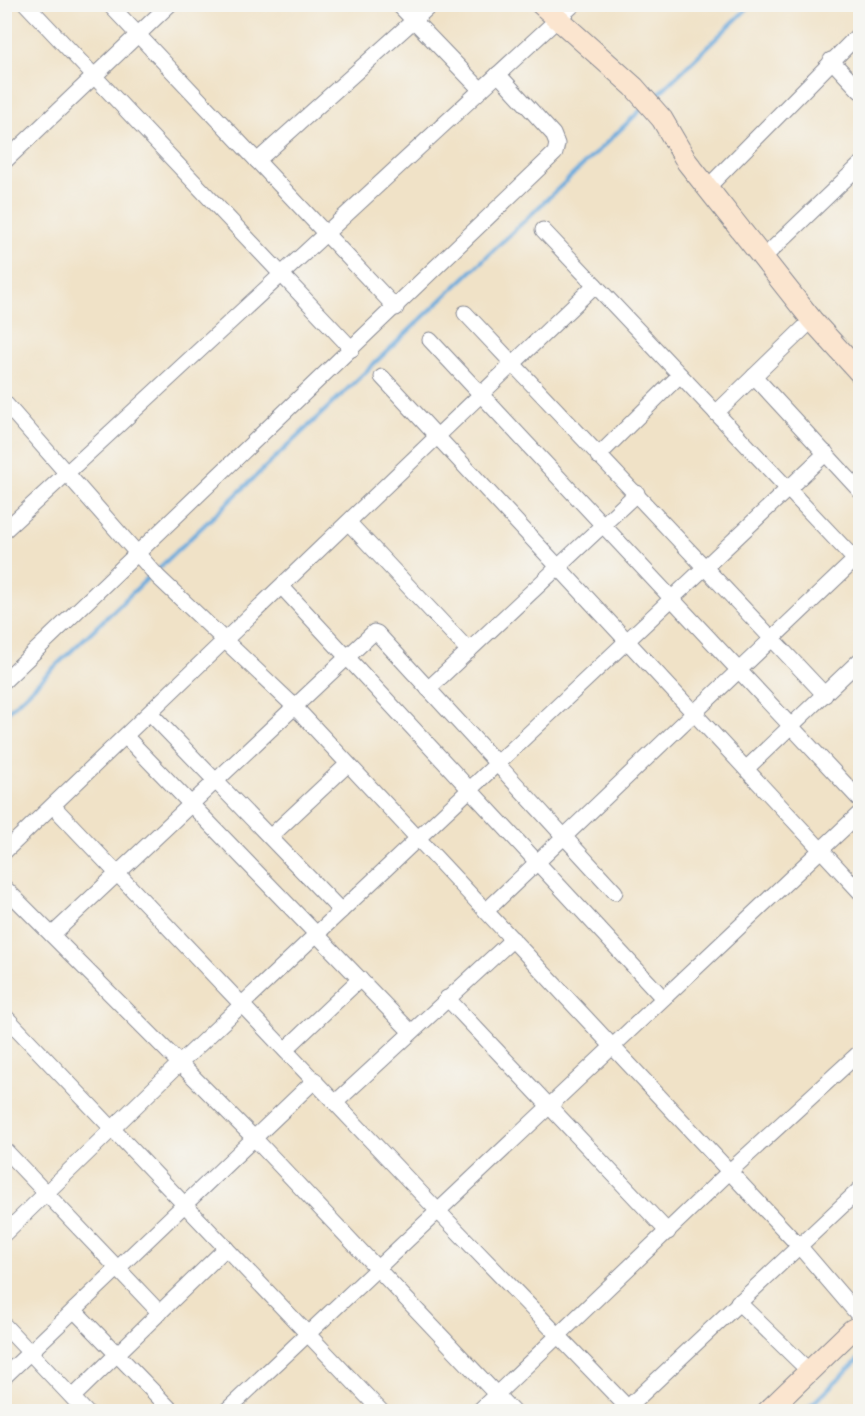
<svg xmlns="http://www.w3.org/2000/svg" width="865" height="1416" viewBox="0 0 865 1416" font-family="'Indie Flower',sans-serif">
<rect width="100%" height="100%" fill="#f6f6f2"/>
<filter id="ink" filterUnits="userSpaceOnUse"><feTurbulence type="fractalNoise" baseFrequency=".0167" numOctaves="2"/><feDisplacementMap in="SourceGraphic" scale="12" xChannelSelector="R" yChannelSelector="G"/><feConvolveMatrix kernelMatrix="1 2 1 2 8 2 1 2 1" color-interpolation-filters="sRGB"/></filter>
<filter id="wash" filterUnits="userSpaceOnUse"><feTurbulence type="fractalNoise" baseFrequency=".008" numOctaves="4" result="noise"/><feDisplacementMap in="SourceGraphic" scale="24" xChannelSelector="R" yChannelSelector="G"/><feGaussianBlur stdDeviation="1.35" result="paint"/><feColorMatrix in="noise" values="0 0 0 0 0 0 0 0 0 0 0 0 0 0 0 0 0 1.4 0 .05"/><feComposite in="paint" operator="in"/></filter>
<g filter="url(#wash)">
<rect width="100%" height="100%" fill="#f0e2c7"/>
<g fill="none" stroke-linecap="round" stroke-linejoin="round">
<g stroke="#6aaadd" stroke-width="4">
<path d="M 653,99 L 752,4"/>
<path d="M 157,570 L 643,108"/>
<path d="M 4,715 L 151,575"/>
<path d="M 804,1412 L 860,1358"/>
</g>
</g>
</g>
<g filter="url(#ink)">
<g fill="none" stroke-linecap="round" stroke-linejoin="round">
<g stroke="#868892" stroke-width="17">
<g id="street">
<path d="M 26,4 L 352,349"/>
<path d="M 109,4 L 396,308"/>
<path d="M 398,4 L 481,90"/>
<path d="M 831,60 L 860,91"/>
<path d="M 257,161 L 432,4"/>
<path d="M 4,162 L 170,4"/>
<path d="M 707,188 L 860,33"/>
<path d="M 543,230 L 860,565"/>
<path d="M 763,258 L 860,165"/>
<path d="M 465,313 L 825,695"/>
<path d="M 430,340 L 860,800"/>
<path d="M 754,376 L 860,491"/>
<path d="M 382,377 L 860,892"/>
<path d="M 4,402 L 158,577 L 294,706 L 800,1247 L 860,1317"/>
<path d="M 716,413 L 812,320"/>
<path d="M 598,456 L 680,375"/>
<path d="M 349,523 L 469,651"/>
<path d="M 4,531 L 574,4"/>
<path d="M 282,587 L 663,998"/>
<path d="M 4,681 L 555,153 L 557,144 L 553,134 L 498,74"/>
<path d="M 428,689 L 637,493"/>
<path d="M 151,714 L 341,911"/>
<path d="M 126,737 L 410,1031"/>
<path d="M 746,769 L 860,660"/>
<path d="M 54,807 L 437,1210 L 627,1407"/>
<path d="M 270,837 L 348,764"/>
<path d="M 4,852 L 595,285"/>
<path d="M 4,887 L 253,1137 L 513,1412"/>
<path d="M 486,911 L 860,555"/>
<path d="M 52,935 L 374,632 L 377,633 L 615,892"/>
<path d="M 447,998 L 668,1232"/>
<path d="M 4,1015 L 382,1412"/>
<path d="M 286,1049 L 360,979"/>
<path d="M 336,1102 L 513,939"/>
<path d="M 4,1149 L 160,1313"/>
<path d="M 4,1234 L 180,1063 L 826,453"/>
<path d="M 738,1302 L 809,1371"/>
<path d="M 74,1310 L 173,1412"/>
<path d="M 4,1325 L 86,1412"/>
<path d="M 4,1377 L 315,1080"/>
<path d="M 73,1397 L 226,1248"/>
<path d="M 225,1412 L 860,813"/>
<path d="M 478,1412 L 729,1172 L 860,1052"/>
<path d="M 623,1412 L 860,1189"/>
</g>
</g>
<g stroke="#868892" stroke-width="23">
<g id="secondary">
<path d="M 541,4 L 634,87 L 662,119 L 687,162 L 812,320 L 860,373"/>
<path d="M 767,1412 L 852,1330 L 860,1326"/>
</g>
</g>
<use href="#street" stroke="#fff" stroke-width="15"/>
<use href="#secondary" stroke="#fbe5cf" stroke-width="21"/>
</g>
</g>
<rect width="865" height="1416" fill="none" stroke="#f6f6f2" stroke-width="24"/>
</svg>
